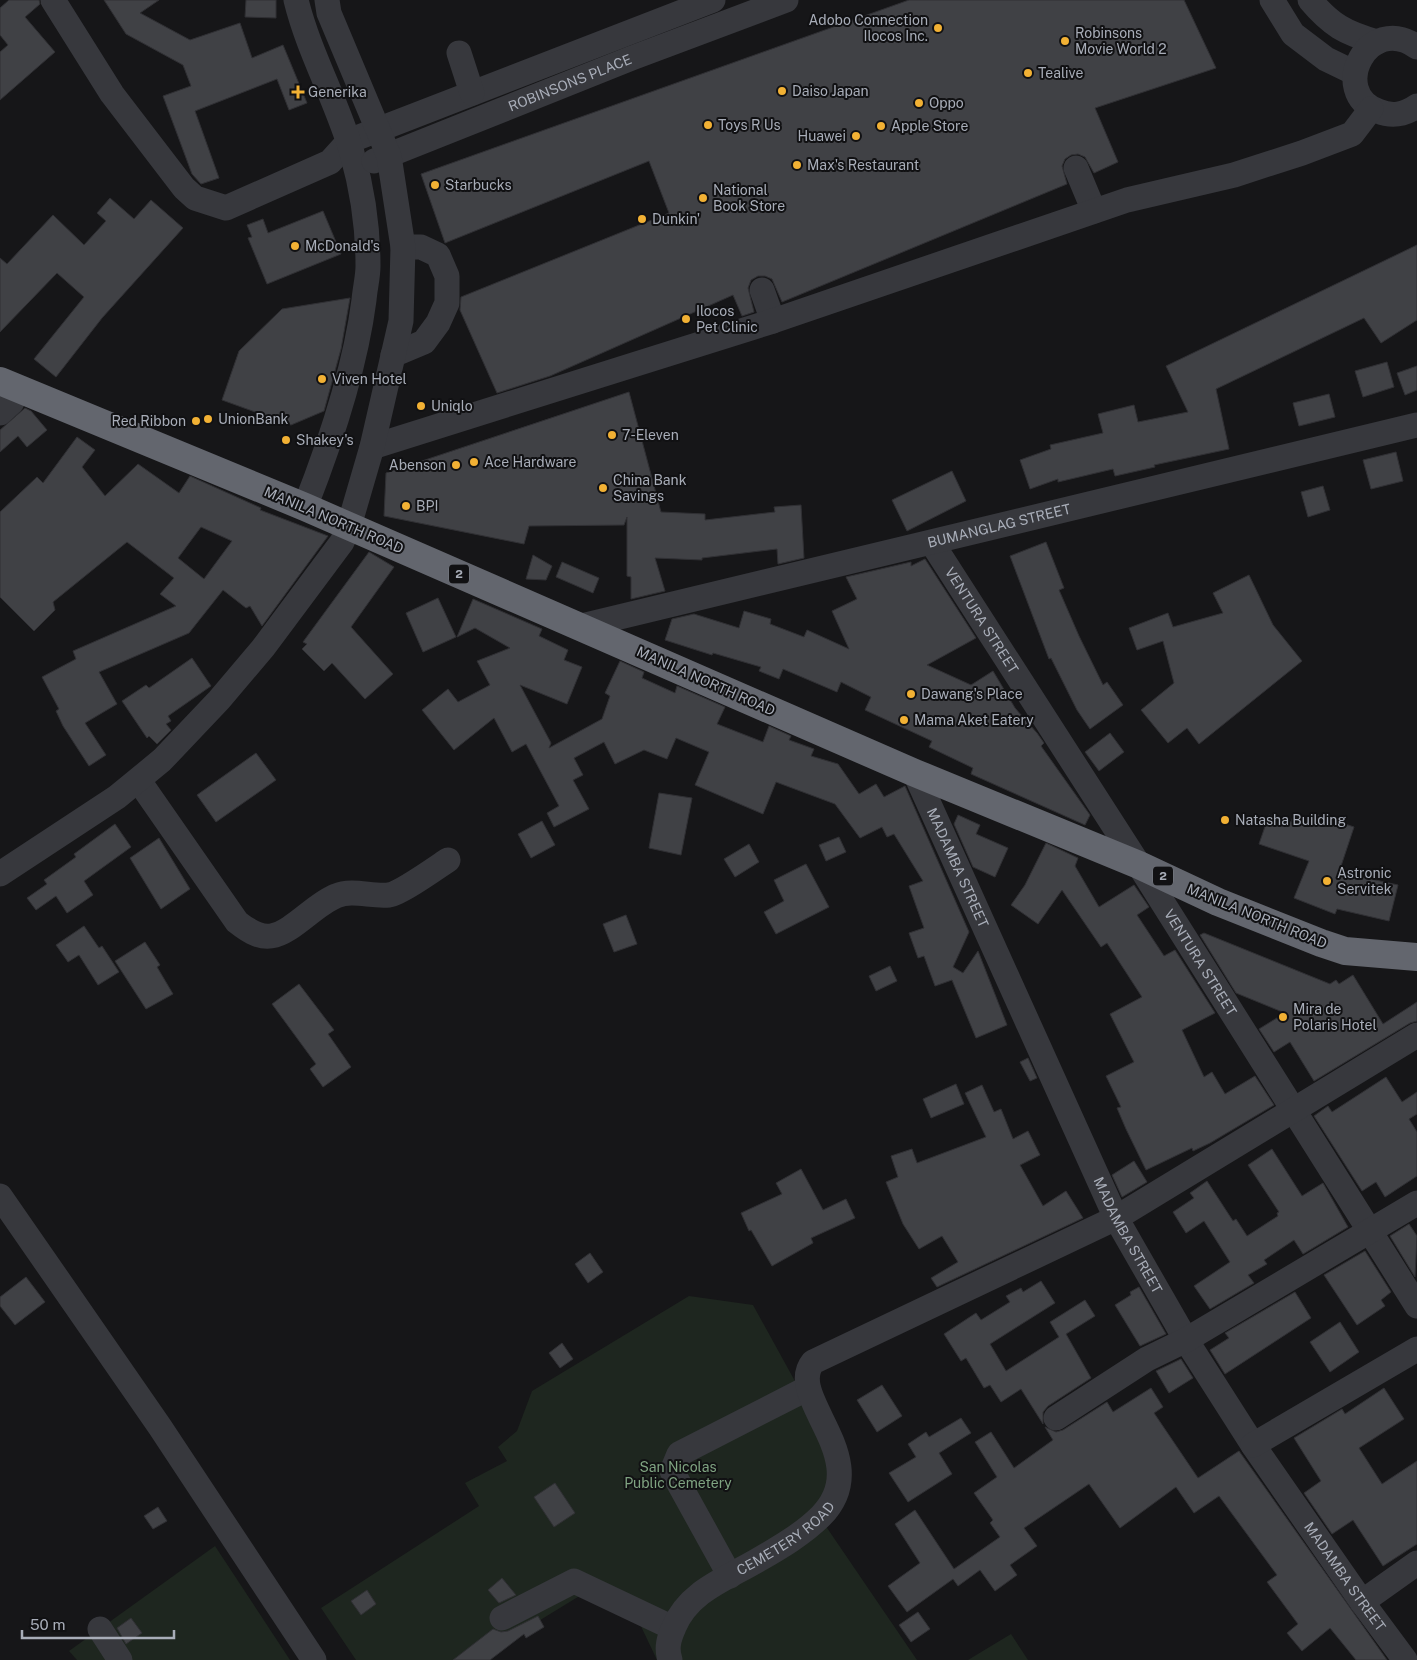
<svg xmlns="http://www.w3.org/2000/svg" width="1417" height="1660" viewBox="0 0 1417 1660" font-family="'Public Sans',sans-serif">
<rect width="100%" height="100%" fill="#161618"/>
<g fill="#1e261f">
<path d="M 689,1296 L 753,1305 L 834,1452 L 823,1522 L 917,1660 L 657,1660 L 638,1620 L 586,1592 L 475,1660 L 356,1660 L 321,1608 L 479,1506 L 465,1483 L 507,1461 L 498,1447 L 517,1431 L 532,1391 Z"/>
<path d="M 215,1546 L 290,1660 L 77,1660 L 69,1651 Z"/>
<path d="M 1011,1634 L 1028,1660 L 968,1660 Z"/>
</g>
<g fill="#404145" stroke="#303034" fill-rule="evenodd">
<path d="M 9,0 L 39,0 L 40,4 L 25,17 L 55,52 L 0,100 L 0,52 L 8,45 L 0,35 L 0,8 Z"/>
<path d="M 104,0 L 159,0 L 140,13 L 190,40 L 240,23 L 252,58 L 283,45 L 307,103 L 289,110 L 277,79 L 195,111 L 219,178 L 201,184 L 192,174 L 163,96 L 191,86 L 183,65 L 126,34 Z"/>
<path d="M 246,0 L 276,0 L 276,18 L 245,17 Z"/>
<path d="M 909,0 L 1184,0 L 1216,68 L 1095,108 L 1118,162 L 1094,173 L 1085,157 L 1078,154 L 1071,155 L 1065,159 L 1062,166 L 1067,184 L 782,302 L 772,279 L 765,276 L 758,276 L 751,280 L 748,288 L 754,312 L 742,316 L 733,295 L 550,376 L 497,393 L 460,310 L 461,297 L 669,213 L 649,161 L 445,243 L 421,174 Z"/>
<path d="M 110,198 L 134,219 L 151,200 L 183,228 L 102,318 L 56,377 L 34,359 L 84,297 L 57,273 L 0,332 L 0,258 L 7,264 L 53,215 L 84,245 L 106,221 L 97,213 Z"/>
<path d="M 323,211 L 341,254 L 267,284 L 248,238 L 252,237 L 247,225 L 263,219 L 268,233 Z"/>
<path d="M 1417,245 L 1417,320 L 1381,343 L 1364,318 L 1216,389 L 1229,449 L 1154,465 L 1155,467 L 1115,476 L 1113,469 L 1058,482 L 1058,479 L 1030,489 L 1020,460 L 1051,449 L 1050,445 L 1103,433 L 1098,414 L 1134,405 L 1138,422 L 1188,412 L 1166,366 Z"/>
<path d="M 350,298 L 341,349 L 324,411 L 291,425 L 222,400 L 239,351 L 282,309 Z"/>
<path d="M 1387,362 L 1394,387 L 1363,397 L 1355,371 Z"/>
<path d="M 1417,366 L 1417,390 L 1405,395 L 1397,373 Z"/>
<path d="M 629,392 L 661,512 L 705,514 L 705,520 L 775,512 L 774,507 L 801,505 L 804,558 L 778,564 L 777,549 L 702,558 L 702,560 L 655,558 L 665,591 L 631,599 L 631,577 L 627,576 L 627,517 L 624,525 L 529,526 L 524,544 L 384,516 L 386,473 Z"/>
<path d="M 1329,394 L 1335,417 L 1299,426 L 1293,403 Z"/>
<path d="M 25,408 L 31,411 L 47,430 L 27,447 L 18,436 L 0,452 L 0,430 Z"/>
<path d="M 77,437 L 95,450 L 82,467 L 105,496 L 138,464 L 179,493 L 190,476 L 261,508 L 260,510 L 328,536 L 262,626 L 250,606 L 246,608 L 223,590 L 189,633 L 99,672 L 117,704 L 85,723 L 106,755 L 89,766 L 63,726 L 56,711 L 59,709 L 42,677 L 76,659 L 73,651 L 176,606 L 160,594 L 174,578 L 127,542 L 53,602 L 55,610 L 34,631 L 0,597 L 0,512 L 37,477 L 43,483 ZM 201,527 L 232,541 L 204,579 L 178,558 Z"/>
<path d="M 1396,452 L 1403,481 L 1371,489 L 1363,460 Z"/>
<path d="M 952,471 L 966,501 L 907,531 L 892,500 Z"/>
<path d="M 1323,486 L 1330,510 L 1308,517 L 1301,492 Z"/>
<path d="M 1046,542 L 1064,588 L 1059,590 L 1079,636 L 1103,685 L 1107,682 L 1123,705 L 1090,729 L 1077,710 L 1051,658 L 1049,659 L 1010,556 Z"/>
<path d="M 369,552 L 394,567 L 351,627 L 393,674 L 365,699 L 332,663 L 324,671 L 302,649 L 307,644 L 303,642 Z"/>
<path d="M 533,555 L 552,566 L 546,580 L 526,579 Z"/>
<path d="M 925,559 L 976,638 L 927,665 L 971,685 L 993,671 L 1015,708 L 1037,733 L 1044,743 L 1041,746 L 1090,815 L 1085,825 L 971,774 L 973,768 L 929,747 L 932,741 L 865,710 L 871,697 L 841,682 L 837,692 L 783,669 L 779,679 L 759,671 L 761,667 L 713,653 L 712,655 L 665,640 L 672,619 L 694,614 L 739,628 L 744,611 L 771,619 L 770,624 L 804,637 L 807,630 L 849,649 L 832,611 L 857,599 L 846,577 L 911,562 L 911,566 Z"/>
<path d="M 562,562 L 599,578 L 593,593 L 556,577 Z"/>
<path d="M 1249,575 L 1273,625 L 1302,661 L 1199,744 L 1187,728 L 1168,743 L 1141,710 L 1174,683 L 1163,641 L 1137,650 L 1129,628 L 1168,613 L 1173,627 L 1223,613 L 1213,593 Z"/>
<path d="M 438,598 L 456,637 L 423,652 L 406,613 Z"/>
<path d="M 473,599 L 542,629 L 539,636 L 568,650 L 564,660 L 582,667 L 567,704 L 520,685 L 551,743 L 549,748 L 602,719 L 610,696 L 605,693 L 620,661 L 644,672 L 642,678 L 675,693 L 677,686 L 725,707 L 717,724 L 763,742 L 769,726 L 791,736 L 789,740 L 814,749 L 811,756 L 838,764 L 859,794 L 876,784 L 884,797 L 905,786 L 969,932 L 953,967 L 963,973 L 978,951 L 1007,1025 L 976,1038 L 952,980 L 935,986 L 924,956 L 918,958 L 909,933 L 924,928 L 909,886 L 923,881 L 894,834 L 887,837 L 882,827 L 860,838 L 835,804 L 776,782 L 763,814 L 695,785 L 709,752 L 676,738 L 667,759 L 644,750 L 615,764 L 604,742 L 574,758 L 583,775 L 573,780 L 589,809 L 554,827 L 547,813 L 559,806 L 526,744 L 512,752 L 494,718 L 454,750 L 422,710 L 448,689 L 458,702 L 490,685 L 477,661 L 510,648 L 475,628 L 457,637 Z"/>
<path d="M 192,658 L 211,686 L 168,716 L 171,721 L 166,724 L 171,730 L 157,744 L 149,736 L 147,738 L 122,701 L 146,685 L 149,688 Z"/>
<path d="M 1110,733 L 1124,752 L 1099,771 L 1085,752 Z"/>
<path d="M 256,753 L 276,780 L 216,822 L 197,795 Z"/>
<path d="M 659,793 L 692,798 L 681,855 L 649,848 Z"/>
<path d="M 1294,813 L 1317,821 L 1318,815 L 1354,827 L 1339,872 L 1398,885 L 1389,921 L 1337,909 L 1335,914 L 1294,898 L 1309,861 L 1259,844 L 1269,815 L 1291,822 Z"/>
<path d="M 958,815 L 980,825 L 976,834 L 1008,848 L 995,877 L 973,867 L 954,824 Z"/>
<path d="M 542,821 L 555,845 L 531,858 L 518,834 Z"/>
<path d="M 115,824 L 131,847 L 84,881 L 93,895 L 67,913 L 56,896 L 36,910 L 27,898 L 47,884 L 44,880 L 76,857 L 74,854 Z"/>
<path d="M 839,837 L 846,852 L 826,861 L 819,845 Z"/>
<path d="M 159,838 L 190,889 L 161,909 L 130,858 Z"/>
<path d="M 1046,843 L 1078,858 L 1075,866 L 1099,907 L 1134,885 L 1149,907 L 1137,915 L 1164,956 L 1175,950 L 1215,1013 L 1182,1030 L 1204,1077 L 1212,1072 L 1225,1094 L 1255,1076 L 1274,1105 L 1210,1143 L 1193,1151 L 1192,1148 L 1146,1170 L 1126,1129 L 1117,1108 L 1121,1107 L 1106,1076 L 1134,1062 L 1110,1014 L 1142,997 L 1107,943 L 1101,947 L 1062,890 L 1038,924 L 1011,905 L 1025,885 Z"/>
<path d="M 749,844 L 759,862 L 735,877 L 724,859 Z"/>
<path d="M 806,864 L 829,907 L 776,934 L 764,912 L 784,901 L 774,880 Z"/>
<path d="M 626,915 L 637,944 L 614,952 L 603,924 Z"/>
<path d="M 84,926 L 99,948 L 102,946 L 119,972 L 98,985 L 79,955 L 68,962 L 56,945 Z"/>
<path d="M 1204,933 L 1330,984 L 1336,980 L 1339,984 L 1353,975 L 1383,1024 L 1417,1002 L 1417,1021 L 1410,1023 L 1314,1081 L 1290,1042 L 1274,1052 L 1259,1029 L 1285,1013 L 1236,993 L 1200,935 Z"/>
<path d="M 145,942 L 160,965 L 157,967 L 173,994 L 146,1009 L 115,961 Z"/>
<path d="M 890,966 L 897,981 L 876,991 L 869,976 Z"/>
<path d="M 299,984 L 334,1030 L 328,1034 L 351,1067 L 323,1087 L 310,1069 L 316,1064 L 272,1004 Z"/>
<path d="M 1028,1058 L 1037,1078 L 1030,1081 L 1020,1062 Z"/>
<path d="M 1386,1077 L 1402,1102 L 1417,1092 L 1417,1114 L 1409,1119 L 1417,1132 L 1417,1176 L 1385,1197 L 1376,1182 L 1362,1191 L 1314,1116 L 1328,1106 L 1332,1112 Z"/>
<path d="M 956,1084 L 964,1104 L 931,1118 L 923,1099 Z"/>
<path d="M 982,1085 L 994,1112 L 1001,1109 L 1013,1139 L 1028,1131 L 1040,1155 L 1020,1165 L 1043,1206 L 1066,1191 L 1083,1218 L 937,1287 L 931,1278 L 958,1262 L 942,1236 L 919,1249 L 903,1224 L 886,1182 L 898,1177 L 891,1156 L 912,1149 L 917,1163 L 986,1137 L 965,1093 Z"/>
<path d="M 1272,1149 L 1302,1196 L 1323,1183 L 1348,1227 L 1303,1254 L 1294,1240 L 1264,1260 L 1267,1264 L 1248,1275 L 1254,1283 L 1210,1309 L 1194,1286 L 1230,1262 L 1204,1221 L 1186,1233 L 1173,1212 L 1194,1198 L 1190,1193 L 1207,1181 L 1233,1221 L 1236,1219 L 1247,1236 L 1278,1216 L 1277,1213 L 1279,1212 L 1248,1165 Z"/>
<path d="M 1134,1161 L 1147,1182 L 1122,1197 L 1112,1175 Z"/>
<path d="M 801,1169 L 823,1210 L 846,1199 L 855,1218 L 811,1238 L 813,1243 L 772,1266 L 751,1230 L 749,1231 L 741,1213 L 782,1194 L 776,1183 Z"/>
<path d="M 1409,1224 L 1417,1236 L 1415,1277 L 1390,1236 Z"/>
<path d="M 1365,1251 L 1391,1292 L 1381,1300 L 1385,1306 L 1357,1325 L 1324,1275 Z"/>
<path d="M 590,1253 L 603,1272 L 588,1283 L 575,1264 Z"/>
<path d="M 26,1277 L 45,1302 L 15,1325 L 0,1306 L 0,1297 Z"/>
<path d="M 1041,1281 L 1055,1303 L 990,1344 L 1006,1371 L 1059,1337 L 1050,1322 L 1085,1300 L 1095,1316 L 1066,1334 L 1091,1378 L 1048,1406 L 1043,1412 L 1043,1424 L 1021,1389 L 1001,1402 L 990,1385 L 984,1388 L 966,1358 L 961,1361 L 944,1334 L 976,1313 L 981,1320 L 1010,1302 L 1006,1296 L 1021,1288 L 1023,1292 Z"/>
<path d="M 1139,1287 L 1166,1334 L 1140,1346 L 1115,1305 L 1131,1295 L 1130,1292 Z"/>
<path d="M 1295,1292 L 1311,1318 L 1225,1374 L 1210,1350 L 1229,1338 L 1225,1333 Z"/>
<path d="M 1340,1322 L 1359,1352 L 1330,1372 L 1310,1342 Z"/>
<path d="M 562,1343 L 573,1359 L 560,1368 L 549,1353 Z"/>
<path d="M 1181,1359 L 1193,1378 L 1169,1393 L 1156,1371 Z"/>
<path d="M 882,1385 L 902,1416 L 877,1432 L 857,1400 Z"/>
<path d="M 1151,1388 L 1163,1407 L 1154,1413 L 1198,1478 L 1239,1451 L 1387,1660 L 1356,1660 L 1330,1628 L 1302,1651 L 1287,1633 L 1298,1624 L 1267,1582 L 1277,1575 L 1219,1496 L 1194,1513 L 1176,1487 L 1120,1528 L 1089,1484 L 1024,1528 L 1037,1546 L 1010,1565 L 1017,1575 L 995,1591 L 980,1570 L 958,1586 L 953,1579 L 907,1612 L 888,1586 L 920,1563 L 895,1524 L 915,1510 L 954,1569 L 1000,1537 L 990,1523 L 993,1520 L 974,1493 L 997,1477 L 975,1442 L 991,1432 L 1014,1468 L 1053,1440 L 1045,1427 L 1056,1432 L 1063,1430 L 1107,1402 L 1113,1412 Z"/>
<path d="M 1384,1388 L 1404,1419 L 1359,1448 L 1382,1484 L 1417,1461 L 1417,1544 L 1383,1566 L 1353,1520 L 1332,1534 L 1304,1493 L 1321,1481 L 1294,1438 L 1342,1409 L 1345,1414 Z"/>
<path d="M 961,1418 L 971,1433 L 939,1453 L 952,1474 L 908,1502 L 889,1473 L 916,1457 L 908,1444 L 926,1432 L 929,1437 Z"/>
<path d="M 555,1483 L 575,1513 L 554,1527 L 534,1497 Z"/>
<path d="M 158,1507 L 167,1521 L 153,1529 L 144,1516 Z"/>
<path d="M 502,1578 L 516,1595 L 499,1603 L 488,1590 Z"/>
<path d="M 367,1590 L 376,1604 L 361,1615 L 351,1601 Z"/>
<path d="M 918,1612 L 930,1629 L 911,1642 L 899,1625 Z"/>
<path d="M 538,1616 L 544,1627 L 526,1638 L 524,1634 L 490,1660 L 453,1660 L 493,1629 L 501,1632 L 508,1631 Z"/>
<path d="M 131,1618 L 142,1633 L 126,1644 L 117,1628 Z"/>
</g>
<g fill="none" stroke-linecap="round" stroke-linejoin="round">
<g stroke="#37383d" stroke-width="25">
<path d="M 53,0 L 112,94 L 184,188 L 195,198 L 226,208 L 330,162 L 349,141 L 713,0"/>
<path d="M 296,0 C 309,53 337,101 352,153 C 362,188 368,229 368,266 C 368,277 365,288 364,300 C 355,370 331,441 305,507"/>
<path d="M 1272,0 L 1293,34 L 1326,59 L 1355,73"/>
<path d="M 1310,0 C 1331,25 1345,33 1377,42"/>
<path d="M 1417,47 C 1368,12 1328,92 1378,111 C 1392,117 1404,115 1417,106"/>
<path d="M 459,53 L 472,93"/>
<path id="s1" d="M 374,161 L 632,58 L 786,0"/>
<path d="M 1076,168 L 1094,211"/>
<path d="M 762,290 L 773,321"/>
<path d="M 393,355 L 424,342 L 438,323 L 447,303 L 447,276 L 438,255 L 421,247 L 403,247"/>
<path d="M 0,413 L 12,402 L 17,389"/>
<path d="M 372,447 L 773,321 L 1127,200 L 1234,175 L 1302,153 L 1352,134 L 1371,109"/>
<path id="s2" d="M 932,543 L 1139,865 L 1417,1306"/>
<path id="s3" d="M 582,626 L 1417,425"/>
<path id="s4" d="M 915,773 L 1116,1218 L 1186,1340 L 1253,1445 L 1362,1602 L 1405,1660"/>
<path d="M 139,781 L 237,922 C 246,929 258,938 271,936 C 292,933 315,904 336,896 C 353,889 371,897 389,895 C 401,893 436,868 448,860"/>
<path d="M 0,874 L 117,797 L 162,760 L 219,700 L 263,648 L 342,542 L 349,526 L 372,447 L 401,321 L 403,247 L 389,156 L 329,13 L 327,0"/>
<path d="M 0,1196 L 160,1427 L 314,1660"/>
<path d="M 1056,1418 L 1147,1359 L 1186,1340 L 1417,1203"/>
<path d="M 1253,1445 L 1417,1349"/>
<path d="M 730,1576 L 672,1471 L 679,1454 L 808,1388"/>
<path d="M 1362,1602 L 1417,1563"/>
<path d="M 502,1618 L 574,1581 L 673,1628"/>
<path d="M 100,1629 L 120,1660"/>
<path id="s5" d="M 670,1660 C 666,1648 669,1638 674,1627 C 689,1591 726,1579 758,1560 C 779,1548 803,1534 821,1516 C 877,1459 784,1397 813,1362 L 1116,1218 L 1417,1035"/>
</g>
<path stroke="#63666e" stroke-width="28" d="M 0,381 L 305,507 L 915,773 L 1139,865 L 1218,902 L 1321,943 L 1345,951 L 1417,957"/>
</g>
<g fill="#f2b134" stroke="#111113" stroke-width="2">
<circle cx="938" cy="28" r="5"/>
<circle cx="1065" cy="41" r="5"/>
<circle cx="1028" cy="73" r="5"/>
<circle cx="782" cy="91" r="5"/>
<path d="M295.5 84.5h5v5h5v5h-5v5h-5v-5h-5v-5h5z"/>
<circle cx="919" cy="103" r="5"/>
<circle cx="708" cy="125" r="5"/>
<circle cx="881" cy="126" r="5"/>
<circle cx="856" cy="136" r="5"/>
<circle cx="797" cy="165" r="5"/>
<circle cx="435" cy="185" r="5"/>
<circle cx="703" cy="198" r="5"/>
<circle cx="642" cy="219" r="5"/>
<circle cx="295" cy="246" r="5"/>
<circle cx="686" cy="319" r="5"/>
<circle cx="322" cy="379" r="5"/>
<circle cx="421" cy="406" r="5"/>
<circle cx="208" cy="419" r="5"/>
<circle cx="196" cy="421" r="5"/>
<circle cx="612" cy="435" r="5"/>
<circle cx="286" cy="440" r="5"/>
<circle cx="474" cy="462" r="5"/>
<circle cx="456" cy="465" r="5"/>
<circle cx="603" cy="488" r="5"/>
<circle cx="406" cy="506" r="5"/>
<circle cx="911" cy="694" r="5"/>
<circle cx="904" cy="720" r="5"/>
<circle cx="1225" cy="820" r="5"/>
<circle cx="1327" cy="881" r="5"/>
<circle cx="1283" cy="1017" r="5"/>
</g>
<g text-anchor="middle" stroke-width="4" stroke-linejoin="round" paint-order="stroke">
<g fill="#111113" stroke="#7b7e86" stroke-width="1">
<rect x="449" y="564.5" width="20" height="19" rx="4"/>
<rect x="1153" y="866.5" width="20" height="19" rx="4"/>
</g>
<g font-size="12" font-weight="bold" fill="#a8adb8">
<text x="459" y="578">2</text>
<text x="1163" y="880">2</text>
</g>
<g font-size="14" fill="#a8adb8" stroke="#111113" text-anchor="start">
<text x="928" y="25" text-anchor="end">Adobo Connection<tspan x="928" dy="16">Ilocos Inc.</tspan></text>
<text x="1075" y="38">Robinsons<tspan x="1075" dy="16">Movie World 2</tspan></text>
<text x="1038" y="78">Tealive</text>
<text x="792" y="96">Daiso Japan</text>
<text x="308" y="97">Generika</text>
<text x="929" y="108">Oppo</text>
<text x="718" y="130">Toys R Us</text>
<text x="891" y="131">Apple Store</text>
<text x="846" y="141" text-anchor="end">Huawei</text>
<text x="807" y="170">Max's Restaurant</text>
<text x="445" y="190">Starbucks</text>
<text x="713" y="195">National<tspan x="713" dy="16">Book Store</tspan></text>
<text x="652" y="224">Dunkin'</text>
<text x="305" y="251">McDonald's</text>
<text x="696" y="316">Ilocos<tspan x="696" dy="16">Pet Clinic</tspan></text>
<text x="332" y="384">Viven Hotel</text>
<text x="431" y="411">Uniqlo</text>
<text x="218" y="424">UnionBank</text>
<text x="186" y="426" text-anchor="end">Red Ribbon</text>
<text x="622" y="440">7-Eleven</text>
<text x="296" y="445">Shakey's</text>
<text x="484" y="467">Ace Hardware</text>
<text x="446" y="470" text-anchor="end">Abenson</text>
<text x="613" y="485">China Bank<tspan x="613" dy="16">Savings</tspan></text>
<text x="416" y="511">BPI</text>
<text x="921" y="699">Dawang's Place</text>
<text x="914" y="725">Mama Aket Eatery</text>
<text x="1235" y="825">Natasha Building</text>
<text x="1337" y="878">Astronic<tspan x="1337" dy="16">Servitek</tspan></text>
<text x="1293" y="1014">Mira de<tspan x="1293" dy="16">Polaris Hotel</tspan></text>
</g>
<g font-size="14" fill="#a8adb8" stroke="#111113">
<text dy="5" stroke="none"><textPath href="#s1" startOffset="211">ROBINSONS PLACE</textPath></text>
<text transform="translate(334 520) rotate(23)" y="5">MANILA NORTH ROAD</text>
<text dy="5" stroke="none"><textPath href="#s3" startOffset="429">BUMANGLAG STREET</textPath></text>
<text dy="5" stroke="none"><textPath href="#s2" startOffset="92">VENTURA STREET</textPath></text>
<text transform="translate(706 681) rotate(24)" y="5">MANILA NORTH ROAD</text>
<text dy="5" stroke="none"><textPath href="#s4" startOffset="104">MADAMBA STREET</textPath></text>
<text transform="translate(1257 916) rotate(22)" y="5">MANILA NORTH ROAD</text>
<text dy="5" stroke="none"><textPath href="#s2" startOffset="498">VENTURA STREET</textPath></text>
<text dy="5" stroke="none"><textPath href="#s4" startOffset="509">MADAMBA STREET</textPath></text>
<text dy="5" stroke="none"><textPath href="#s5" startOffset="179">CEMETERY ROAD</textPath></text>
<text dy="5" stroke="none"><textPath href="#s4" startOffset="914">MADAMBA STREET</textPath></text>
</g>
<g font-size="14" fill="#7fa381" stroke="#111113">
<text x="678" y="1472">San Nicolas<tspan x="678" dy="16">Public Cemetery</tspan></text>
</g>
</g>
<path d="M22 1630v8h152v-8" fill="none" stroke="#a8adb8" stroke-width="2.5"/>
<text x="30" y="1630" font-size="15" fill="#a8adb8" stroke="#111113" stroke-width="4" paint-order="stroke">50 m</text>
</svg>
